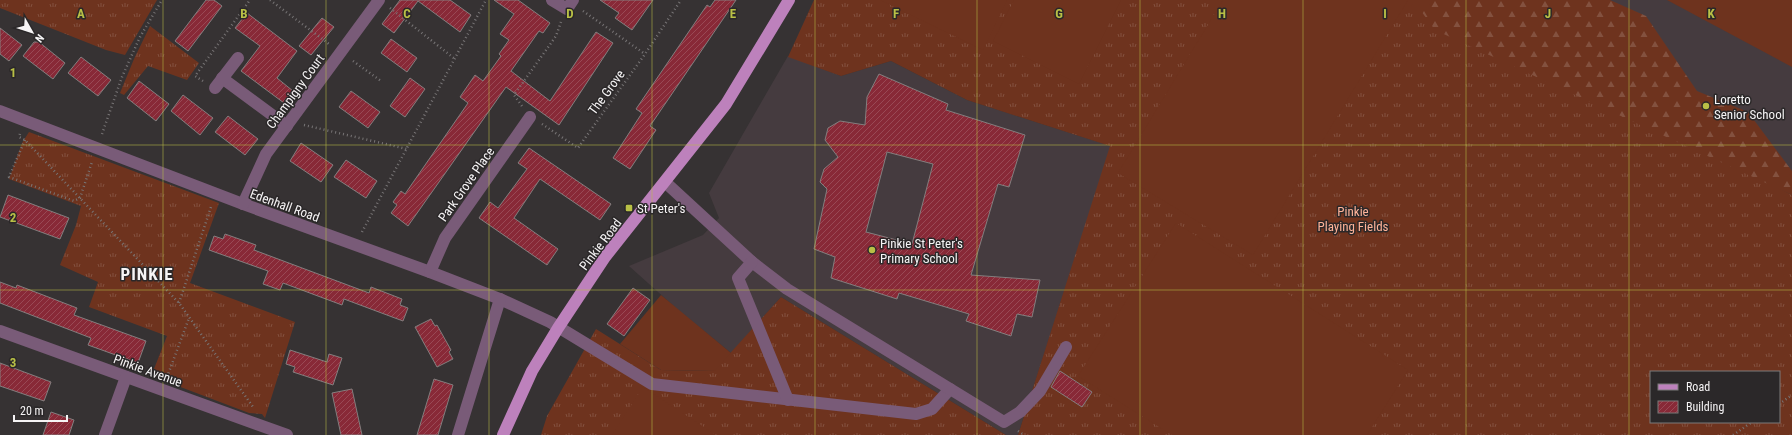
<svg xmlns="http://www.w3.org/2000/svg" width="1792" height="435" viewBox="0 0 1792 435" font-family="'Roboto Condensed',sans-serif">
<defs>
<pattern id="grass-tufts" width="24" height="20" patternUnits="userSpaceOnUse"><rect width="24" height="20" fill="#6e331e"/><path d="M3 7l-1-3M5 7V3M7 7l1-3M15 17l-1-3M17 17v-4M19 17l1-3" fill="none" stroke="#83513f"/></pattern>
<pattern id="forest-firs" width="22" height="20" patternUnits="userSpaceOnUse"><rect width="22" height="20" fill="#6e331e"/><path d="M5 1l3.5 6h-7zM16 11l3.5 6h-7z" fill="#83513f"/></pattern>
<pattern id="building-hatch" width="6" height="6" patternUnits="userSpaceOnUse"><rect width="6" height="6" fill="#882937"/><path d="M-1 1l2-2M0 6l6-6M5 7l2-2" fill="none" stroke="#994955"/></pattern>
</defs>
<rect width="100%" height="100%" fill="#363233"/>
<g fill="#453b3f">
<path d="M 1420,0 L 1792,0 L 1792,195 Z"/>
<path d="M 788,56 L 841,76 L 891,61 L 967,100 L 1111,146 L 1018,435 L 1006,435 L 781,297 L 731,353 L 677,309 L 629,266 L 703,235 L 719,218 L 709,193 Z"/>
</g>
<g fill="url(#grass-tufts)" fill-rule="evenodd">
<path d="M 0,0 L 157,0 L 125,55 L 106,50 L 0,8 Z"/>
<path d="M 814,0 L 1420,0 L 1792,195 L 1792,435 L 1018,435 L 1110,146 L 967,100 L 891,61 L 841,76 L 788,57 ZM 1651,372 L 1779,372 L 1779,422 L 1651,422 Z"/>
<path d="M 150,26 L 199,63 L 187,80 L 148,66 L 124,95 L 120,93 L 134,59 Z"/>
<path d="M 29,132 L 219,203 L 190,283 L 295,322 L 265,418 L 262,414 L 249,413 L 170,383 L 152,374 L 167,336 L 89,307 L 98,282 L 60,265 L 76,225 L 81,206 L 9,179 L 22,143 Z"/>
<path d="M 781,297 L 1006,435 L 541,435 L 547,416 L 596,329 L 661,370 L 714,371 Z"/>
</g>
<path fill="url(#forest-firs)" d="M 1413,0 L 1610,0 L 1646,16 L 1697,91 L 1748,112 L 1792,171 L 1792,195 L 1435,30 Z"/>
<g fill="#6e331e">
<path d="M 880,0 L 1007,0 L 983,50 Z"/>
<path d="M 1014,0 L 1121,0 L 1079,84 L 993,41 Z"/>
<path d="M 1223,0 L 1408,0 L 1253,255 L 1118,173 Z"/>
<path d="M 1667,0 L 1792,0 L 1792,67 Z"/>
<path d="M 1176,223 L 1408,370 L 1367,435 L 1172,435 L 1078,376 Z"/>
<path d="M 661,295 L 731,353 L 715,371 L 661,370 L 620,344 Z"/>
<path d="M 643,387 L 716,435 L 612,435 Z"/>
</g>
<g fill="url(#building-hatch)" stroke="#837e7e" fill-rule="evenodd">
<path d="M 206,0 L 214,0 L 222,6 L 188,51 L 175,41 Z"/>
<path d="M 400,0 L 450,0 L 471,15 L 460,32 L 418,1 L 394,33 L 382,24 Z"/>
<path d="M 494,0 L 518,0 L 550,23 L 543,33 L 539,31 L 511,71 L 550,101 L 596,32 L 613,43 L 559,125 L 506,87 L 408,226 L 391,213 L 397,205 L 393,202 L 401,191 L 405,194 L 468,103 L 460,97 L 475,75 L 483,81 L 501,56 L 499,54 L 509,40 L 500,34 L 514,14 Z"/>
<path d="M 600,0 L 653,0 L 632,30 L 615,18 L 619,13 Z"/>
<path d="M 715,0 L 736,0 L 650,126 L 656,130 L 630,169 L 613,158 L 642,113 L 636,109 L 707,5 L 710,7 Z"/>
<path d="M 247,13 L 297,51 L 277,78 L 293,91 L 284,103 L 241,71 L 260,46 L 235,28 Z"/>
<path d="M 322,18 L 334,27 L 311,55 L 299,46 Z"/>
<path d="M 0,28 L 22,45 L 9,61 L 0,54 Z"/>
<path d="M 391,39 L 417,58 L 407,72 L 381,53 Z"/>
<path d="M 34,42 L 39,42 L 65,63 L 53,79 L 23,56 Z"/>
<path d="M 81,57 L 111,80 L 98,96 L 68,73 Z"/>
<path d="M 879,74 L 948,104 L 946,110 L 1025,135 L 1009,187 L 998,184 L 971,275 L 1040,280 L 1032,317 L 1017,314 L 1011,336 L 966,321 L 969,314 L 899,293 L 897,299 L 831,278 L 835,257 L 814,249 L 827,189 L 820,182 L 824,169 L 838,157 L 825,140 L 828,128 L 840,121 L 865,125 L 867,97 ZM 887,152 L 933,164 L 912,244 L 866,232 Z"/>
<path d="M 410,78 L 425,89 L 405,117 L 390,106 Z"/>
<path d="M 139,81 L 169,104 L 156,121 L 127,98 Z"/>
<path d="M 351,91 L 380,112 L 368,128 L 339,107 Z"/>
<path d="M 183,95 L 213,118 L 200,135 L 171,111 Z"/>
<path d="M 228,116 L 258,139 L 245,155 L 215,132 Z"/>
<path d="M 301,143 L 333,165 L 321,182 L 290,161 Z"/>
<path d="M 529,148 L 611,204 L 600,220 L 540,179 L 514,218 L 558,249 L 547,265 L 479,218 L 490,202 L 498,208 L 527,169 L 518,163 Z"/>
<path d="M 346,160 L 377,181 L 366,198 L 334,177 Z"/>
<path d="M 8,195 L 69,218 L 60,239 L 0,217 Z"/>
<path d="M 225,234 L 256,245 L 254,250 L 369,293 L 371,287 L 402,299 L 400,305 L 408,308 L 403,321 L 344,299 L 342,305 L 283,283 L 280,290 L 263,284 L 268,271 L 209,250 L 214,236 L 223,239 Z"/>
<path d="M 0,282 L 16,288 L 17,285 L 77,308 L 74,315 L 146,341 L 138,363 L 88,345 L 91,338 L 0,303 Z"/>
<path d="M 633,288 L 650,300 L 624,336 L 607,324 Z"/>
<path d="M 431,319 L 435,326 L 437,325 L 451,350 L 449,352 L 453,359 L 437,367 L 415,327 Z"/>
<path d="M 290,350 L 327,362 L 329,354 L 342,358 L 333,385 L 293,372 L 295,367 L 286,364 Z"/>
<path d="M 0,363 L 51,382 L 44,401 L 0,386 Z"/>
<path d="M 1060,371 L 1092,392 L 1082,407 L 1051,387 Z"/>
<path d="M 434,379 L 453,385 L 438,435 L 417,435 Z"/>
<path d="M 352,389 L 362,435 L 341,435 L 332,393 Z"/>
<path d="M 51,412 L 74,420 L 69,435 L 43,435 Z"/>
</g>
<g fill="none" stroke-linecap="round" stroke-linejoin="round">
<g stroke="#787576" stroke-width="2.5" stroke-dasharray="1 3" stroke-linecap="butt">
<path d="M 270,0 L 329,44"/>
<path d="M 390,8 L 455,59"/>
<path d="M 583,11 L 645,54"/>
<path d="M 353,61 L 381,81"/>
<path d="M 203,81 L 195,76 L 250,0"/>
<path d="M 522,106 L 514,95 L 556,36 L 561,22"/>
<path d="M 542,124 L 578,148 L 645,54 L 681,0"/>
<path d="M 304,125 L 407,149"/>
<path d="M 20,134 L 19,137 L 25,140 L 179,303 L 253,407"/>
<path d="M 102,134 L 122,77 L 140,37 L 162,0"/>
<path d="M 25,140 L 9,177 L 74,201 L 80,198 L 92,162"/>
<path d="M 362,232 L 486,0"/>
<path d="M 179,303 L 211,207"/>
<path d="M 167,377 L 189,318"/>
<path d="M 1779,404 L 1792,395"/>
<path d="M 1018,431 L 1024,435"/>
<path d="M 1733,435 L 1752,422"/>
</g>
<g stroke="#795b78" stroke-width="12">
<path d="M 552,0 L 567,9 L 573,0"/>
<path d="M 222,78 L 287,126"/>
<path d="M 215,88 L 238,58"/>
<path d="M 0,111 L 243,204 L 430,272 L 500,299 L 550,322 L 652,384 L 916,414 L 932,409 L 950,389"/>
<path d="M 665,182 L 752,262 L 787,289 L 1004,422 L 1020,412 L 1040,391 L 1066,347"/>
<path d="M 243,204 L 266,154 L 379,0"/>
<path d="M 752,262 L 738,278 L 788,400"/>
<path d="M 430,272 L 445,238 L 530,117"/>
<path d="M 0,331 L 287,435"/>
<path d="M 105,435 L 126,377"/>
<path d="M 458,435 L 500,299"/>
</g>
<path stroke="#bd81bc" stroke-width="12" d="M 503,435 L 532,371 L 558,328 L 605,257 L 726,104 L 789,0"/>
</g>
<path fill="none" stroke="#b9c046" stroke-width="1" stroke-opacity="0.55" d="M 163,0 L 163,435M 326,0 L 326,435M 489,0 L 489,435M 652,0 L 652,435M 815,0 L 815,435M 977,0 L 977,435M 1140,0 L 1140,435M 1303,0 L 1303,435M 1466,0 L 1466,435M 1629,0 L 1629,435M 0,145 L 1792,145M 0,290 L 1792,290"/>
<g fill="#b9c046" stroke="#2b2829" stroke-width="1.5">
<circle cx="1706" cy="106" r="4"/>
<rect x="625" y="204" width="8" height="8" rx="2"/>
<circle cx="872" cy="250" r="4"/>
</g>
<g text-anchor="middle" stroke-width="3" stroke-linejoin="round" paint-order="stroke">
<g font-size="13" fill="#f6f4f5" stroke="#2b2829">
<text transform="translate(295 91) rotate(-54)" y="5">Champigny Court</text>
<text transform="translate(606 92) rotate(-54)" y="5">The Grove</text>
<text transform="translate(466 184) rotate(-55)" y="5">Park Grove Place</text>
<text transform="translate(285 205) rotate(20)" y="5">Edenhall Road</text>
<text transform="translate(600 244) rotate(-53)" y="5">Pinkie Road</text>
<text transform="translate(148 370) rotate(20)" y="5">Pinkie Avenue</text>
</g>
<g font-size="13" fill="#f6f4f5" stroke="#2b2829" text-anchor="start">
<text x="1714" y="104">Loretto<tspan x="1714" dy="15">Senior School</tspan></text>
<text x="637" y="213">St Peter's</text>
<text x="880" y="248">Pinkie St Peter's<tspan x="880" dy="15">Primary School</tspan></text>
</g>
<g font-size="13" fill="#feb399" stroke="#2b2829">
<text x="1353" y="216">Pinkie<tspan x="1353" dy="15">Playing Fields</tspan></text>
</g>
<g font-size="17" font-weight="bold" letter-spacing="1" fill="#f6f4f5" stroke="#2b2829">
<text x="147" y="280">PINKIE</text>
</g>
</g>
<g font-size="13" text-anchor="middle" font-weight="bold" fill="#b9c046" stroke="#2b2829" stroke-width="3" stroke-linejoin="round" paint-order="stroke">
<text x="81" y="18">A</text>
<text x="244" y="18">B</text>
<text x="407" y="18">C</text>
<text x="570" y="18">D</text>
<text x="733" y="18">E</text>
<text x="896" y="18">F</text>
<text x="1059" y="18">G</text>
<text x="1222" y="18">H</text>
<text x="1385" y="18">I</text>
<text x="1548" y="18">J</text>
<text x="1711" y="18">K</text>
<text x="13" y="77">1</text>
<text x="13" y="222">2</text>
<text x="13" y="367">3</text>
</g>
<rect x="1650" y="371" width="130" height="52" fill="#2b2829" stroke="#7c7a7b"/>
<rect x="1658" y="384" width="20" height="6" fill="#bd81bc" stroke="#7c7a7b"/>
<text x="1686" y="391" font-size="12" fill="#f6f4f5">Road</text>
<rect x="1658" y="401" width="20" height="12" fill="url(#building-hatch)" stroke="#7c7a7b"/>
<text x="1686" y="411" font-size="12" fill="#f6f4f5">Building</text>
<g transform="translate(32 32) rotate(129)" stroke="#2b2829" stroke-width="3" paint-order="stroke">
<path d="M0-3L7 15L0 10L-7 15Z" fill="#f6f4f5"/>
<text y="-6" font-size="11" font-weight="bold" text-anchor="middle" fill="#f6f4f5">N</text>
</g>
<path d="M14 415v6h53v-6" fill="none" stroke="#f6f4f5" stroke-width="2"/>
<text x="20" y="415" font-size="12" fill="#f6f4f5" stroke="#2b2829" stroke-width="3" paint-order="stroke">20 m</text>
</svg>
